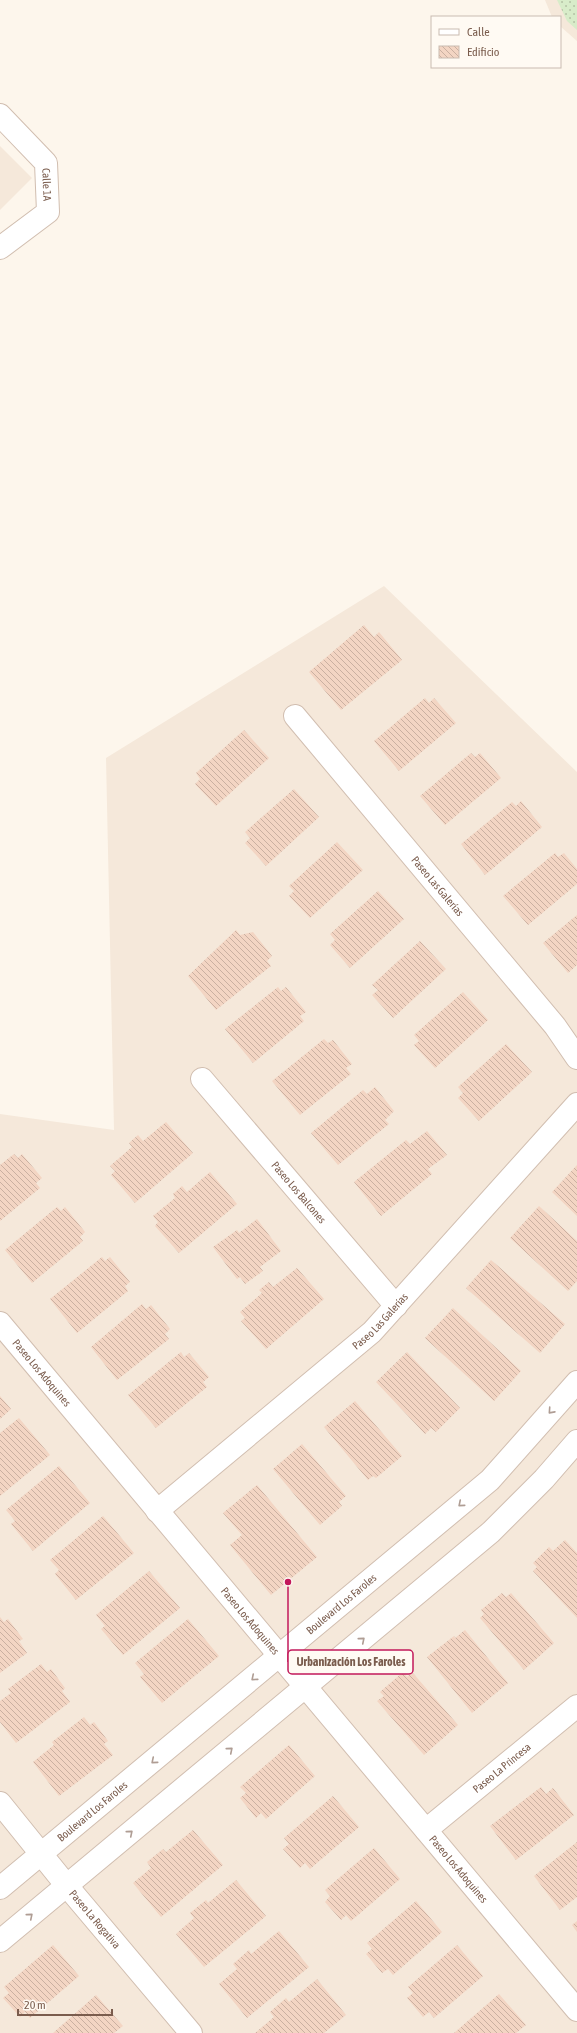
<svg xmlns="http://www.w3.org/2000/svg" width="577" height="2033" viewBox="0 0 577 2033" font-family="'Asap Condensed',sans-serif">
<defs>
<pattern id="park-dots" width="8" height="8" patternUnits="userSpaceOnUse"><rect width="8" height="8" fill="#d8ecc9"/><path d="M2 2h.1M6 6h.1" fill="none" stroke="#b4c2a5" stroke-width="1.8" stroke-linecap="round"/></pattern>
<pattern id="building-back-hatch" width="6" height="6" patternUnits="userSpaceOnUse"><rect width="6" height="6" fill="#f3d5c3"/><path d="M-1 5l2 2M0 0l6 6M5-1l2 2" fill="none" stroke="#cab0a1"/></pattern>
</defs>
<rect width="100%" height="100%" fill="#fdf6ec"/>
<g fill="#f5e8da">
<path d="M 545,0 L 577,0 L 577,41 L 560,26 L 560,17 L 552,17 Z"/>
<path d="M 0,146 L 32,178 L 0,210 Z"/>
<path d="M 384,586 L 577,772 L 577,2033 L 0,2033 L 0,1114 L 114,1130 L 106,758 Z"/>
</g>
<path fill="url(#park-dots)" d="M 557,0 L 577,0 L 577,30 L 567,21 Z"/>
<g fill="url(#building-back-hatch)">
<path d="M 364,625 L 374,637 L 379,632 L 402,660 L 341,710 L 309,672 Z"/>
<path d="M 425,698 L 429,703 L 434,698 L 456,723 L 399,771 L 374,741 Z"/>
<path d="M 244,730 L 269,758 L 216,806 L 195,784 L 200,779 L 196,773 Z"/>
<path d="M 471,753 L 475,757 L 480,753 L 501,778 L 445,825 L 420,796 Z"/>
<path d="M 294,789 L 319,817 L 266,866 L 245,843 L 250,838 L 245,832 Z"/>
<path d="M 521,801 L 542,827 L 485,875 L 461,844 L 512,802 L 516,806 Z"/>
<path d="M 337,842 L 363,870 L 310,918 L 289,896 L 294,891 L 289,886 Z"/>
<path d="M 555,853 L 558,857 L 564,853 L 577,869 L 577,884 L 528,925 L 503,896 Z"/>
<path d="M 378,891 L 404,919 L 350,968 L 330,945 L 335,940 L 330,934 Z"/>
<path d="M 577,915 L 577,965 L 568,973 L 543,943 Z"/>
<path d="M 236,930 L 240,935 L 253,932 L 272,956 L 267,961 L 271,966 L 216,1010 L 188,976 Z"/>
<path d="M 420,941 L 446,969 L 393,1018 L 372,995 L 378,990 L 372,985 Z"/>
<path d="M 278,987 L 281,991 L 286,987 L 306,1012 L 300,1016 L 304,1021 L 253,1063 L 225,1029 Z"/>
<path d="M 463,992 L 488,1020 L 435,1068 L 414,1045 L 419,1041 L 414,1035 Z"/>
<path d="M 324,1039 L 328,1043 L 333,1040 L 352,1064 L 346,1068 L 351,1074 L 300,1115 L 272,1081 Z"/>
<path d="M 506,1044 L 532,1072 L 479,1121 L 458,1098 L 463,1093 L 458,1087 Z"/>
<path d="M 375,1087 L 394,1111 L 385,1120 L 389,1124 L 338,1165 L 311,1133 L 363,1090 L 367,1094 Z"/>
<path d="M 166,1122 L 193,1153 L 135,1203 L 111,1175 L 115,1171 L 110,1166 L 132,1147 L 129,1143 L 138,1135 L 143,1141 Z"/>
<path d="M 427,1131 L 447,1155 L 428,1169 L 432,1174 L 381,1216 L 354,1182 L 406,1140 L 410,1144 Z"/>
<path d="M 14,1154 L 18,1158 L 22,1154 L 42,1178 L 36,1183 L 40,1188 L 0,1221 L 0,1165 Z"/>
<path d="M 577,1165 L 577,1216 L 552,1192 Z"/>
<path d="M 210,1172 L 237,1204 L 179,1253 L 155,1226 L 158,1222 L 153,1216 L 175,1198 L 173,1194 L 182,1186 L 187,1192 Z"/>
<path d="M 539,1206 L 577,1241 L 577,1281 L 568,1291 L 510,1238 Z"/>
<path d="M 57,1207 L 61,1211 L 65,1207 L 85,1232 L 80,1237 L 83,1241 L 32,1283 L 5,1250 Z"/>
<path d="M 257,1219 L 281,1251 L 260,1267 L 263,1271 L 245,1284 L 240,1277 L 237,1279 L 213,1247 L 237,1230 L 239,1233 Z"/>
<path d="M 102,1257 L 105,1261 L 110,1257 L 130,1282 L 125,1286 L 128,1291 L 77,1333 L 50,1299 Z"/>
<path d="M 491,1260 L 565,1324 L 540,1353 L 466,1288 Z"/>
<path d="M 297,1268 L 324,1299 L 266,1349 L 241,1321 L 245,1318 L 240,1312 L 262,1293 L 259,1290 L 269,1282 L 273,1287 Z"/>
<path d="M 142,1304 L 146,1309 L 151,1305 L 170,1329 L 165,1334 L 169,1339 L 117,1380 L 91,1347 Z"/>
<path d="M 453,1308 L 521,1371 L 494,1401 L 425,1338 Z"/>
<path d="M 181,1352 L 184,1357 L 189,1353 L 209,1377 L 203,1382 L 207,1387 L 156,1428 L 128,1395 Z"/>
<path d="M 407,1352 L 460,1408 L 436,1432 L 431,1428 L 425,1434 L 376,1382 Z"/>
<path d="M 0,1396 L 11,1409 L 0,1419 Z"/>
<path d="M 355,1401 L 402,1456 L 376,1478 L 373,1476 L 368,1480 L 324,1427 Z"/>
<path d="M 19,1418 L 50,1455 L 0,1496 L 0,1433 Z"/>
<path d="M 302,1444 L 346,1496 L 339,1502 L 342,1506 L 320,1525 L 273,1469 Z"/>
<path d="M 59,1466 L 90,1503 L 33,1551 L 11,1524 L 15,1521 L 6,1510 Z"/>
<path d="M 257,1485 L 317,1557 L 271,1595 L 230,1545 L 242,1535 L 223,1513 Z"/>
<path d="M 103,1516 L 134,1553 L 76,1600 L 55,1574 L 59,1570 L 50,1560 Z"/>
<path d="M 565,1540 L 577,1553 L 577,1618 L 533,1571 L 537,1567 L 533,1563 L 549,1547 L 553,1551 Z"/>
<path d="M 149,1571 L 180,1608 L 123,1655 L 101,1629 L 105,1626 L 96,1615 Z"/>
<path d="M 502,1593 L 506,1597 L 511,1593 L 554,1643 L 524,1670 L 480,1618 L 484,1614 L 481,1610 Z"/>
<path d="M 0,1617 L 4,1622 L 8,1619 L 23,1639 L 19,1641 L 27,1653 L 0,1673 Z"/>
<path d="M 188,1619 L 219,1656 L 162,1703 L 140,1677 L 144,1674 L 135,1663 Z"/>
<path d="M 465,1630 L 508,1683 L 472,1713 L 427,1657 L 454,1636 L 455,1638 Z"/>
<path d="M 41,1664 L 47,1672 L 51,1669 L 65,1688 L 62,1691 L 70,1702 L 16,1743 L 0,1722 L 0,1701 L 11,1693 L 8,1689 Z"/>
<path d="M 403,1672 L 407,1677 L 412,1672 L 458,1725 L 424,1755 L 377,1701 L 384,1696 L 380,1692 Z"/>
<path d="M 84,1717 L 90,1725 L 94,1722 L 108,1741 L 104,1744 L 113,1755 L 59,1796 L 33,1762 L 54,1745 L 52,1742 Z"/>
<path d="M 289,1745 L 315,1776 L 266,1819 L 261,1813 L 256,1818 L 240,1798 L 246,1793 L 240,1787 Z"/>
<path d="M 541,1787 L 546,1794 L 553,1788 L 574,1815 L 516,1860 L 490,1826 Z"/>
<path d="M 333,1796 L 359,1827 L 310,1869 L 305,1863 L 300,1868 L 283,1849 L 289,1844 L 284,1838 Z"/>
<path d="M 193,1830 L 223,1865 L 161,1917 L 133,1883 L 151,1868 L 147,1862 L 163,1849 L 166,1852 Z"/>
<path d="M 577,1842 L 577,1897 L 560,1910 L 534,1876 Z"/>
<path d="M 374,1848 L 400,1879 L 351,1921 L 346,1915 L 341,1920 L 325,1902 L 330,1896 L 325,1890 Z"/>
<path d="M 236,1880 L 266,1916 L 204,1967 L 176,1934 L 194,1918 L 190,1913 L 206,1900 L 208,1903 Z"/>
<path d="M 416,1901 L 442,1932 L 393,1975 L 388,1969 L 382,1973 L 366,1954 L 372,1949 L 367,1943 Z"/>
<path d="M 577,1921 L 577,1932 L 572,1925 Z"/>
<path d="M 279,1931 L 309,1967 L 247,2018 L 219,1984 L 237,1969 L 233,1964 L 249,1950 L 251,1954 Z"/>
<path d="M 53,1945 L 79,1976 L 30,2018 L 25,2012 L 20,2017 L 3,1998 L 9,1993 L 4,1987 Z"/>
<path d="M 457,1945 L 483,1976 L 434,2018 L 429,2012 L 423,2017 L 407,1998 L 413,1993 L 408,1987 Z"/>
<path d="M 317,1979 L 346,2015 L 324,2033 L 255,2033 L 274,2017 L 270,2012 L 286,1998 L 289,2002 Z"/>
<path d="M 499,1994 L 526,2025 L 516,2033 L 454,2033 Z"/>
<path d="M 96,1995 L 123,2026 L 114,2033 L 53,2033 Z"/>
</g>
<g fill="none" stroke-linecap="round" stroke-linejoin="round">
<g stroke="#d1beb0" stroke-width="24">
<g id="street">
<path id="s1" d="M 0,115 L 46,163 L 48,212 L 0,248"/>
<path id="s2" d="M 295,716 L 555,1026 L 577,1058"/>
<path id="s3" d="M 202,1079 L 396,1306"/>
<path id="s4" d="M 0,1323 L 577,2010"/>
<path id="s5" d="M 157,1511 L 372,1332 L 577,1104"/>
<path id="s6" d="M 0,1803 L 67,1886 L 191,2033"/>
<path id="s7" d="M 426,1830 L 577,1706"/>
<path id="s8" d="M 0,1888 L 490,1480 L 577,1382"/>
<path d="M 0,1941 L 491,1532 L 544,1479 L 577,1441"/>
</g>
</g>
<use href="#street" stroke="#fff" stroke-width="22"/>
</g>
<defs><path id="oneway-chevron" d="M-2-3.5L2.5 0L-2 3.5" fill="none" stroke-width="1.6" stroke-linecap="round" stroke-linejoin="round"/></defs>
<g stroke="#af9d94">
<use href="#oneway-chevron" transform="translate(551 1411) rotate(132)"/>
<use href="#oneway-chevron" transform="translate(461 1504) rotate(140)"/>
<use href="#oneway-chevron" transform="translate(362 1640) rotate(-40)"/>
<use href="#oneway-chevron" transform="translate(254 1678) rotate(140)"/>
<use href="#oneway-chevron" transform="translate(230 1750) rotate(-40)"/>
<use href="#oneway-chevron" transform="translate(154 1761) rotate(140)"/>
<use href="#oneway-chevron" transform="translate(130 1833) rotate(-40)"/>
<use href="#oneway-chevron" transform="translate(30 1916) rotate(-40)"/>
</g>
<g text-anchor="middle" stroke-width="3.5" stroke-linejoin="round" paint-order="stroke">
<g font-size="11" fill="#7a5c4d" stroke="#fffaf3">
<text dy="4" stroke="none"><textPath href="#s1" startOffset="88">Calle 1A</textPath></text>
<text dy="4" stroke="none"><textPath href="#s2" startOffset="222">Paseo Las Galerías</textPath></text>
<text dy="4" stroke="none"><textPath href="#s3" startOffset="149">Paseo Los Balcones</textPath></text>
<text dy="4" stroke="none"><textPath href="#s5" startOffset="293">Paseo Las Galerías</textPath></text>
<text dy="4" stroke="none"><textPath href="#s4" startOffset="65">Paseo Los Adoquines</textPath></text>
<text dy="4" stroke="none"><textPath href="#s8" startOffset="444">Boulevard Los Faroles</textPath></text>
<text dy="4" stroke="none"><textPath href="#s4" startOffset="389">Paseo Los Adoquines</textPath></text>
<text dy="4" stroke="none"><textPath href="#s7" startOffset="98">Paseo La Princesa</textPath></text>
<text dy="4" stroke="none"><textPath href="#s8" startOffset="120">Boulevard Los Faroles</textPath></text>
<text dy="4" stroke="none"><textPath href="#s4" startOffset="713">Paseo Los Adoquines</textPath></text>
<text dy="4" stroke="none"><textPath href="#s6" startOffset="150">Paseo La Rogativa</textPath></text>
</g>
</g>
<path fill="none" stroke="#c2185b" stroke-width="1.5" d="M288 1582L288 1662"/>
<circle fill="#c2185b" stroke="#fffaf3" stroke-width="1.5" cx="288" cy="1582" r="4"/>
<rect fill="#fffaf3" stroke="#c2185b" stroke-width="1.5" x="288" y="1650" width="125" height="24" rx="4"/>
<g font-size="12" text-anchor="middle" font-weight="bold" fill="#7a5c4d">
<text x="351" y="1666">Urbanización Los Faroles</text>
</g>
<rect x="431" y="16" width="130" height="52" fill="#fffaf3" stroke="#cabbb1"/>
<rect x="439" y="29" width="20" height="6" fill="#ffffff" stroke="#cabbb1"/>
<text x="467" y="36" font-size="12" fill="#7a5c4d">Calle</text>
<rect x="439" y="46" width="20" height="12" fill="url(#building-back-hatch)" stroke="#cabbb1"/>
<text x="467" y="56" font-size="12" fill="#7a5c4d">Edificio</text>
<path d="M18 2009v6h94v-6" fill="none" stroke="#7a5c4d" stroke-width="2"/>
<text x="24" y="2009" font-size="12" fill="#7a5c4d" stroke="#fffaf3" stroke-width="3" paint-order="stroke">20 m</text>
</svg>
